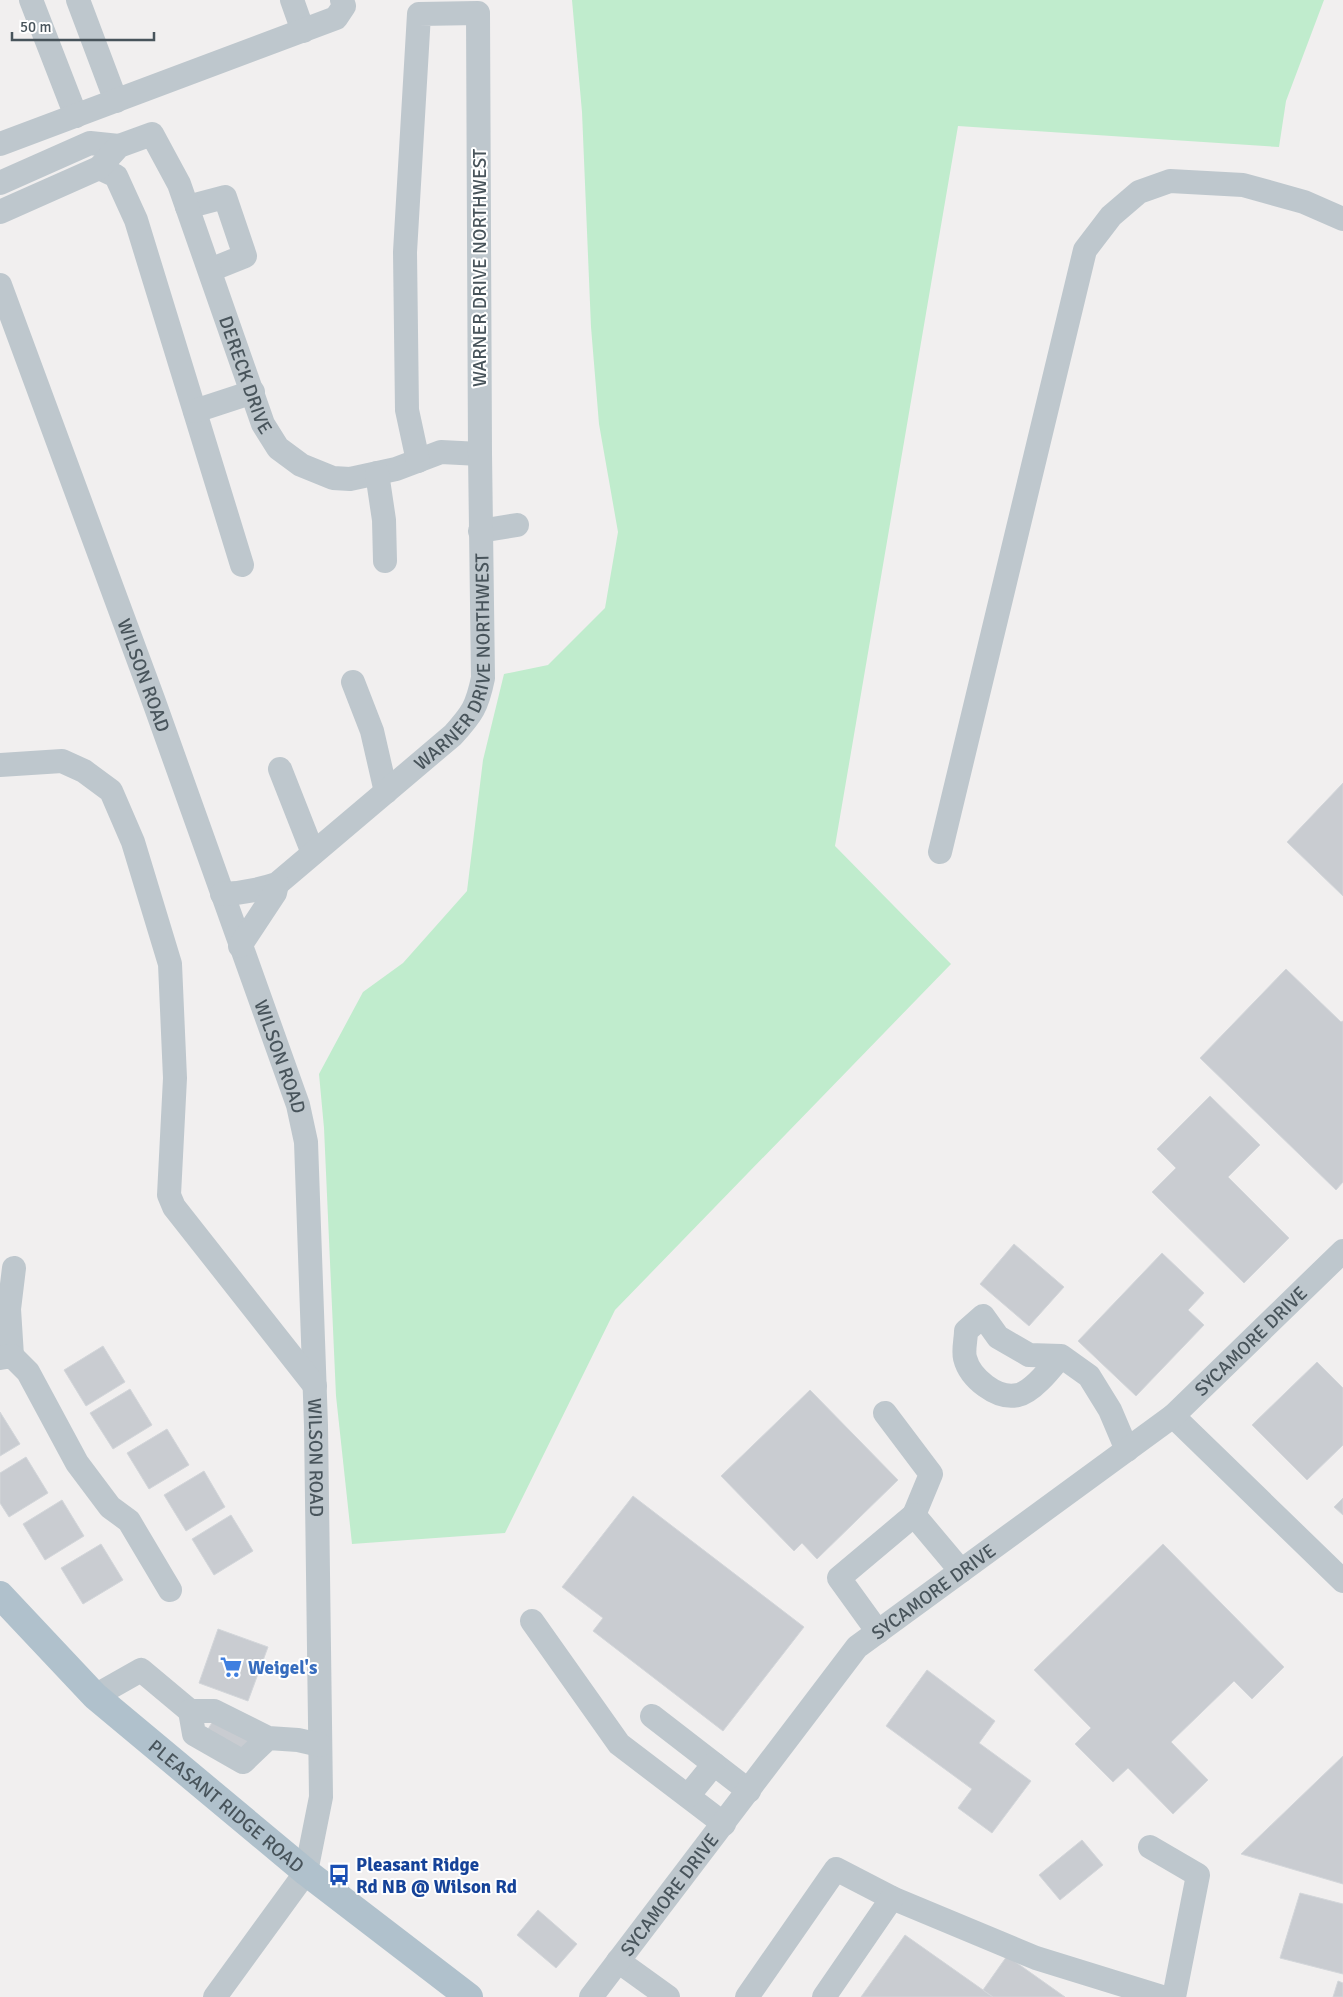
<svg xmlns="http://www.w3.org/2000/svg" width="1343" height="1997" viewBox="0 0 1343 1997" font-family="Signika,sans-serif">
<rect width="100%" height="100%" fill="#f1efef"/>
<path fill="#c0eccd" d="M 572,0 L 1324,0 L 1286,101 L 1279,147 L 958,126 L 835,846 L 951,964 L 615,1310 L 505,1533 L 352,1544 L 336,1396 L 324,1128 L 319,1074 L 363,992 L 403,963 L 467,891 L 483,760 L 504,674 L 548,665 L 605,608 L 618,532 L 599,424 L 591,327 L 582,112 Z"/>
<g fill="#c9ccd1" stroke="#d3d6da">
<path d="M 1343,783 L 1343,896 L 1287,842 Z"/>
<path d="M 1286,969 L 1341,1022 L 1343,1021 L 1343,1182 L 1336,1190 L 1200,1058 Z"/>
<path d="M 1210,1096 L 1260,1145 L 1228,1177 L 1289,1238 L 1244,1283 L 1152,1192 L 1176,1168 L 1157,1149 Z"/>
<path d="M 1014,1244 L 1064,1287 L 1029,1326 L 980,1284 Z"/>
<path d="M 1162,1253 L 1204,1293 L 1188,1310 L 1204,1325 L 1136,1396 L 1078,1341 Z"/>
<path d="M 103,1346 L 125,1382 L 86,1406 L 64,1370 Z"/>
<path d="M 1317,1362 L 1343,1388 L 1343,1445 L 1307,1480 L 1252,1425 Z"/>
<path d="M 130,1389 L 152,1425 L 113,1449 L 90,1413 Z"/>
<path d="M 810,1390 L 898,1480 L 817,1559 L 802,1543 L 794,1551 L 721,1476 Z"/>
<path d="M 0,1412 L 20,1444 L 0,1456 Z"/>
<path d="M 167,1429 L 189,1465 L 149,1489 L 127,1453 Z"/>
<path d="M 26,1457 L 48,1493 L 9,1517 L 0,1503 L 0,1473 Z"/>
<path d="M 204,1471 L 225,1507 L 186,1531 L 164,1495 Z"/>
<path d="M 633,1496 L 804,1627 L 723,1731 L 593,1631 L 603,1618 L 562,1587 Z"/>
<path d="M 1343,1498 L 1343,1515 L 1334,1507 Z"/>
<path d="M 62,1500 L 84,1536 L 45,1560 L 23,1524 Z"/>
<path d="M 231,1515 L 253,1551 L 214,1575 L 192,1539 Z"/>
<path d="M 101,1544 L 123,1580 L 83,1604 L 61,1568 Z"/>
<path d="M 1163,1544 L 1284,1667 L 1252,1699 L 1234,1681 L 1171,1742 L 1208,1780 L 1173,1814 L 1128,1768 L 1113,1782 L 1075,1744 L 1091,1728 L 1034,1670 Z"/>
<path d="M 218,1629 L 268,1647 L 248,1701 L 199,1683 Z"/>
<path d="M 927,1670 L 995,1721 L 979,1743 L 1031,1781 L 992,1833 L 958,1808 L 972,1789 L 886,1726 Z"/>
<path d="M 216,1716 L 251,1738 L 240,1755 L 205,1734 Z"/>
<path d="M 1343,1756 L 1343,1884 L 1241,1854 Z"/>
<path d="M 1082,1840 L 1103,1865 L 1060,1900 L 1039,1875 Z"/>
<path d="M 1300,1893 L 1343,1904 L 1343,1974 L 1280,1958 Z"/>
<path d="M 538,1910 L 577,1944 L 556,1968 L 517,1935 Z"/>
<path d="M 905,1935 L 983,1990 L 993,1997 L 861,1997 Z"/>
<path d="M 1007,1956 L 1065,1997 L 993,1997 L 983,1990 Z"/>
<path d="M 1338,1981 L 1343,1983 L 1343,1997 L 1333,1997 Z"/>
</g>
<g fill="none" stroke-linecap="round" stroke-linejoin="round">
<g stroke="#bec7cd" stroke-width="24">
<path d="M 31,0 L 76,116"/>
<path d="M 78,0 L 116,101"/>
<path d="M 292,0 L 303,31"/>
<path d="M 0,144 L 336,18 L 344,6 L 342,0"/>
<path d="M 99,168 L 116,176 L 136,220 L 242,565"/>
<path d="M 0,183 L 90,143 L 119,146"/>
<path d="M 187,207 L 225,197 L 245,256 L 210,270"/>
<path id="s1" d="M 0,212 L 99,168 L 119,146 L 152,134 L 179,184 L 263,424 L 278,448 L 301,465 L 333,478 L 350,479 L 396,469 L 441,452 L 480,454"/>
<path id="s2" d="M 0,285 L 153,699 L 298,1105 L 306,1142 L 316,1425 L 321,1797 L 306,1872 L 215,1997"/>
<path d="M 195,411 L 253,392"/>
<path d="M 377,473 L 384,520 L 385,561"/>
<path d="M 480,531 L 517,525"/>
<path d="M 353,682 L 372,731 L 386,792"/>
<path d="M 0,765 L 62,761 L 84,771 L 111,791 L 133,842 L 170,964 L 175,1078 L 169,1195 L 174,1207 L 315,1386"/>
<path d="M 280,769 L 313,853"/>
<path d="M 940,852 L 1085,250 L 1111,216 L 1139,192 L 1170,181 L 1243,185 L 1304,202 L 1343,219"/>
<path id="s3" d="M 222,894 C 242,893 259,890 277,884 L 453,735 C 472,714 477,707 483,678 L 480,454 L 478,13 L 419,14 L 405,252 L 407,410 L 418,461"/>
<path d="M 240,946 L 275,893 L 277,884"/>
<path d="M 12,1356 L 9,1309 L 14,1268"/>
<path d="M 1061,1356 C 1052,1367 1033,1392 1018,1395 C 997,1400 970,1378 965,1358 C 963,1350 966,1339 966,1331 L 983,1316 L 998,1337 L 1029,1355 L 1061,1356 L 1089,1376 L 1110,1410 L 1127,1450"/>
<path d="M 0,1358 L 12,1356 L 28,1372 L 77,1463 L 110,1507 L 129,1521 L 170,1590"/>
<path d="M 885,1413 L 931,1474 L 914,1515"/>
<path d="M 1173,1416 L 1343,1581"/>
<path d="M 532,1621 L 619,1744 L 724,1824"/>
<path d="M 878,1632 L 839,1578 L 914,1515 L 961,1571"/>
<path d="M 95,1696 L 141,1670 L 190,1711"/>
<path d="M 652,1716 L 749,1791"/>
<path d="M 268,1738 L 214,1711 L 190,1711 L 194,1734 L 243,1762 L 268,1738 L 298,1740 L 320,1745"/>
<path d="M 688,1796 L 714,1764"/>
<path d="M 1150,1847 L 1198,1875 L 1174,1997"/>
<path d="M 618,1961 L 668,1997"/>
<path id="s4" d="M 591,1997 L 857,1647 L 1173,1416 L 1343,1251"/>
<path d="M 747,1997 L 836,1869 L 892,1898 L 1036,1958 L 1162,1997"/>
<path d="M 824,1997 L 892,1898"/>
</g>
<path stroke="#b0c1cc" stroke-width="28" id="s5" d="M 0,1595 L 95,1696 L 306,1872 L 469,1997"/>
</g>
<defs>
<g id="supermarket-bare" transform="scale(1.725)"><path d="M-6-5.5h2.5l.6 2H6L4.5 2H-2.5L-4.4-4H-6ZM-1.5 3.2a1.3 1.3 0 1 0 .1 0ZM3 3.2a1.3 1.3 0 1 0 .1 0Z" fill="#3f7fe0" stroke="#fff" stroke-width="2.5" paint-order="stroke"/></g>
<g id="bus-bare" transform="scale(1.725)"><path d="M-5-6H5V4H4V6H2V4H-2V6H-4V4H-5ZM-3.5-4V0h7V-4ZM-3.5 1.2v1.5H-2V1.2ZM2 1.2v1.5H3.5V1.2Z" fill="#1a4fb4" stroke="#fff" stroke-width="2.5" paint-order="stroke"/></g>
</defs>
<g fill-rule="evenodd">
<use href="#supermarket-bare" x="231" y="1667"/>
<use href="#bus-bare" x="339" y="1875"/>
</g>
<g text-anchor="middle" stroke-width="4" stroke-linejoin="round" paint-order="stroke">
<g font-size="19" fill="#48545b" stroke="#fff">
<text transform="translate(479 268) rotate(-90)" y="7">WARNER DRIVE NORTHWEST</text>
<text dy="7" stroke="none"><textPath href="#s1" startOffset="432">DERECK DRIVE</textPath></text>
<text dy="7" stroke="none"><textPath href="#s3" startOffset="358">WARNER DRIVE NORTHWEST</textPath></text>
<text dy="7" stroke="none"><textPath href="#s2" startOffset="416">WILSON ROAD</textPath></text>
<text dy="7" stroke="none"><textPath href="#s2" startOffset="821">WILSON ROAD</textPath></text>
<text dy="7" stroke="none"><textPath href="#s4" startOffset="939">SYCAMORE DRIVE</textPath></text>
<text dy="7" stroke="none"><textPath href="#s2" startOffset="1226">WILSON ROAD</textPath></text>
<text dy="7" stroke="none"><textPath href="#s4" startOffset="534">SYCAMORE DRIVE</textPath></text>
<text dy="7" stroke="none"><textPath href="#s5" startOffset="310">PLEASANT RIDGE ROAD</textPath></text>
<text dy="7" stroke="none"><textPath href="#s4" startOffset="129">SYCAMORE DRIVE</textPath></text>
</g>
<g font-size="19" font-weight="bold" fill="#366cbe" stroke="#fff" text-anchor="start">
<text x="248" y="1674">Weigel's</text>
</g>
<g font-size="19" font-weight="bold" fill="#164399" stroke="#fff" text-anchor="start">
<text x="356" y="1871">Pleasant Ridge<tspan x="356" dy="22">Rd NB @ Wilson Rd</tspan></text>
</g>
</g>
<path d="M12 32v8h142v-8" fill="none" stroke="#48545b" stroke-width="2.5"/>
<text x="20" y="32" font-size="15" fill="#48545b" stroke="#ffffff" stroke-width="4" paint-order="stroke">50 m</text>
</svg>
